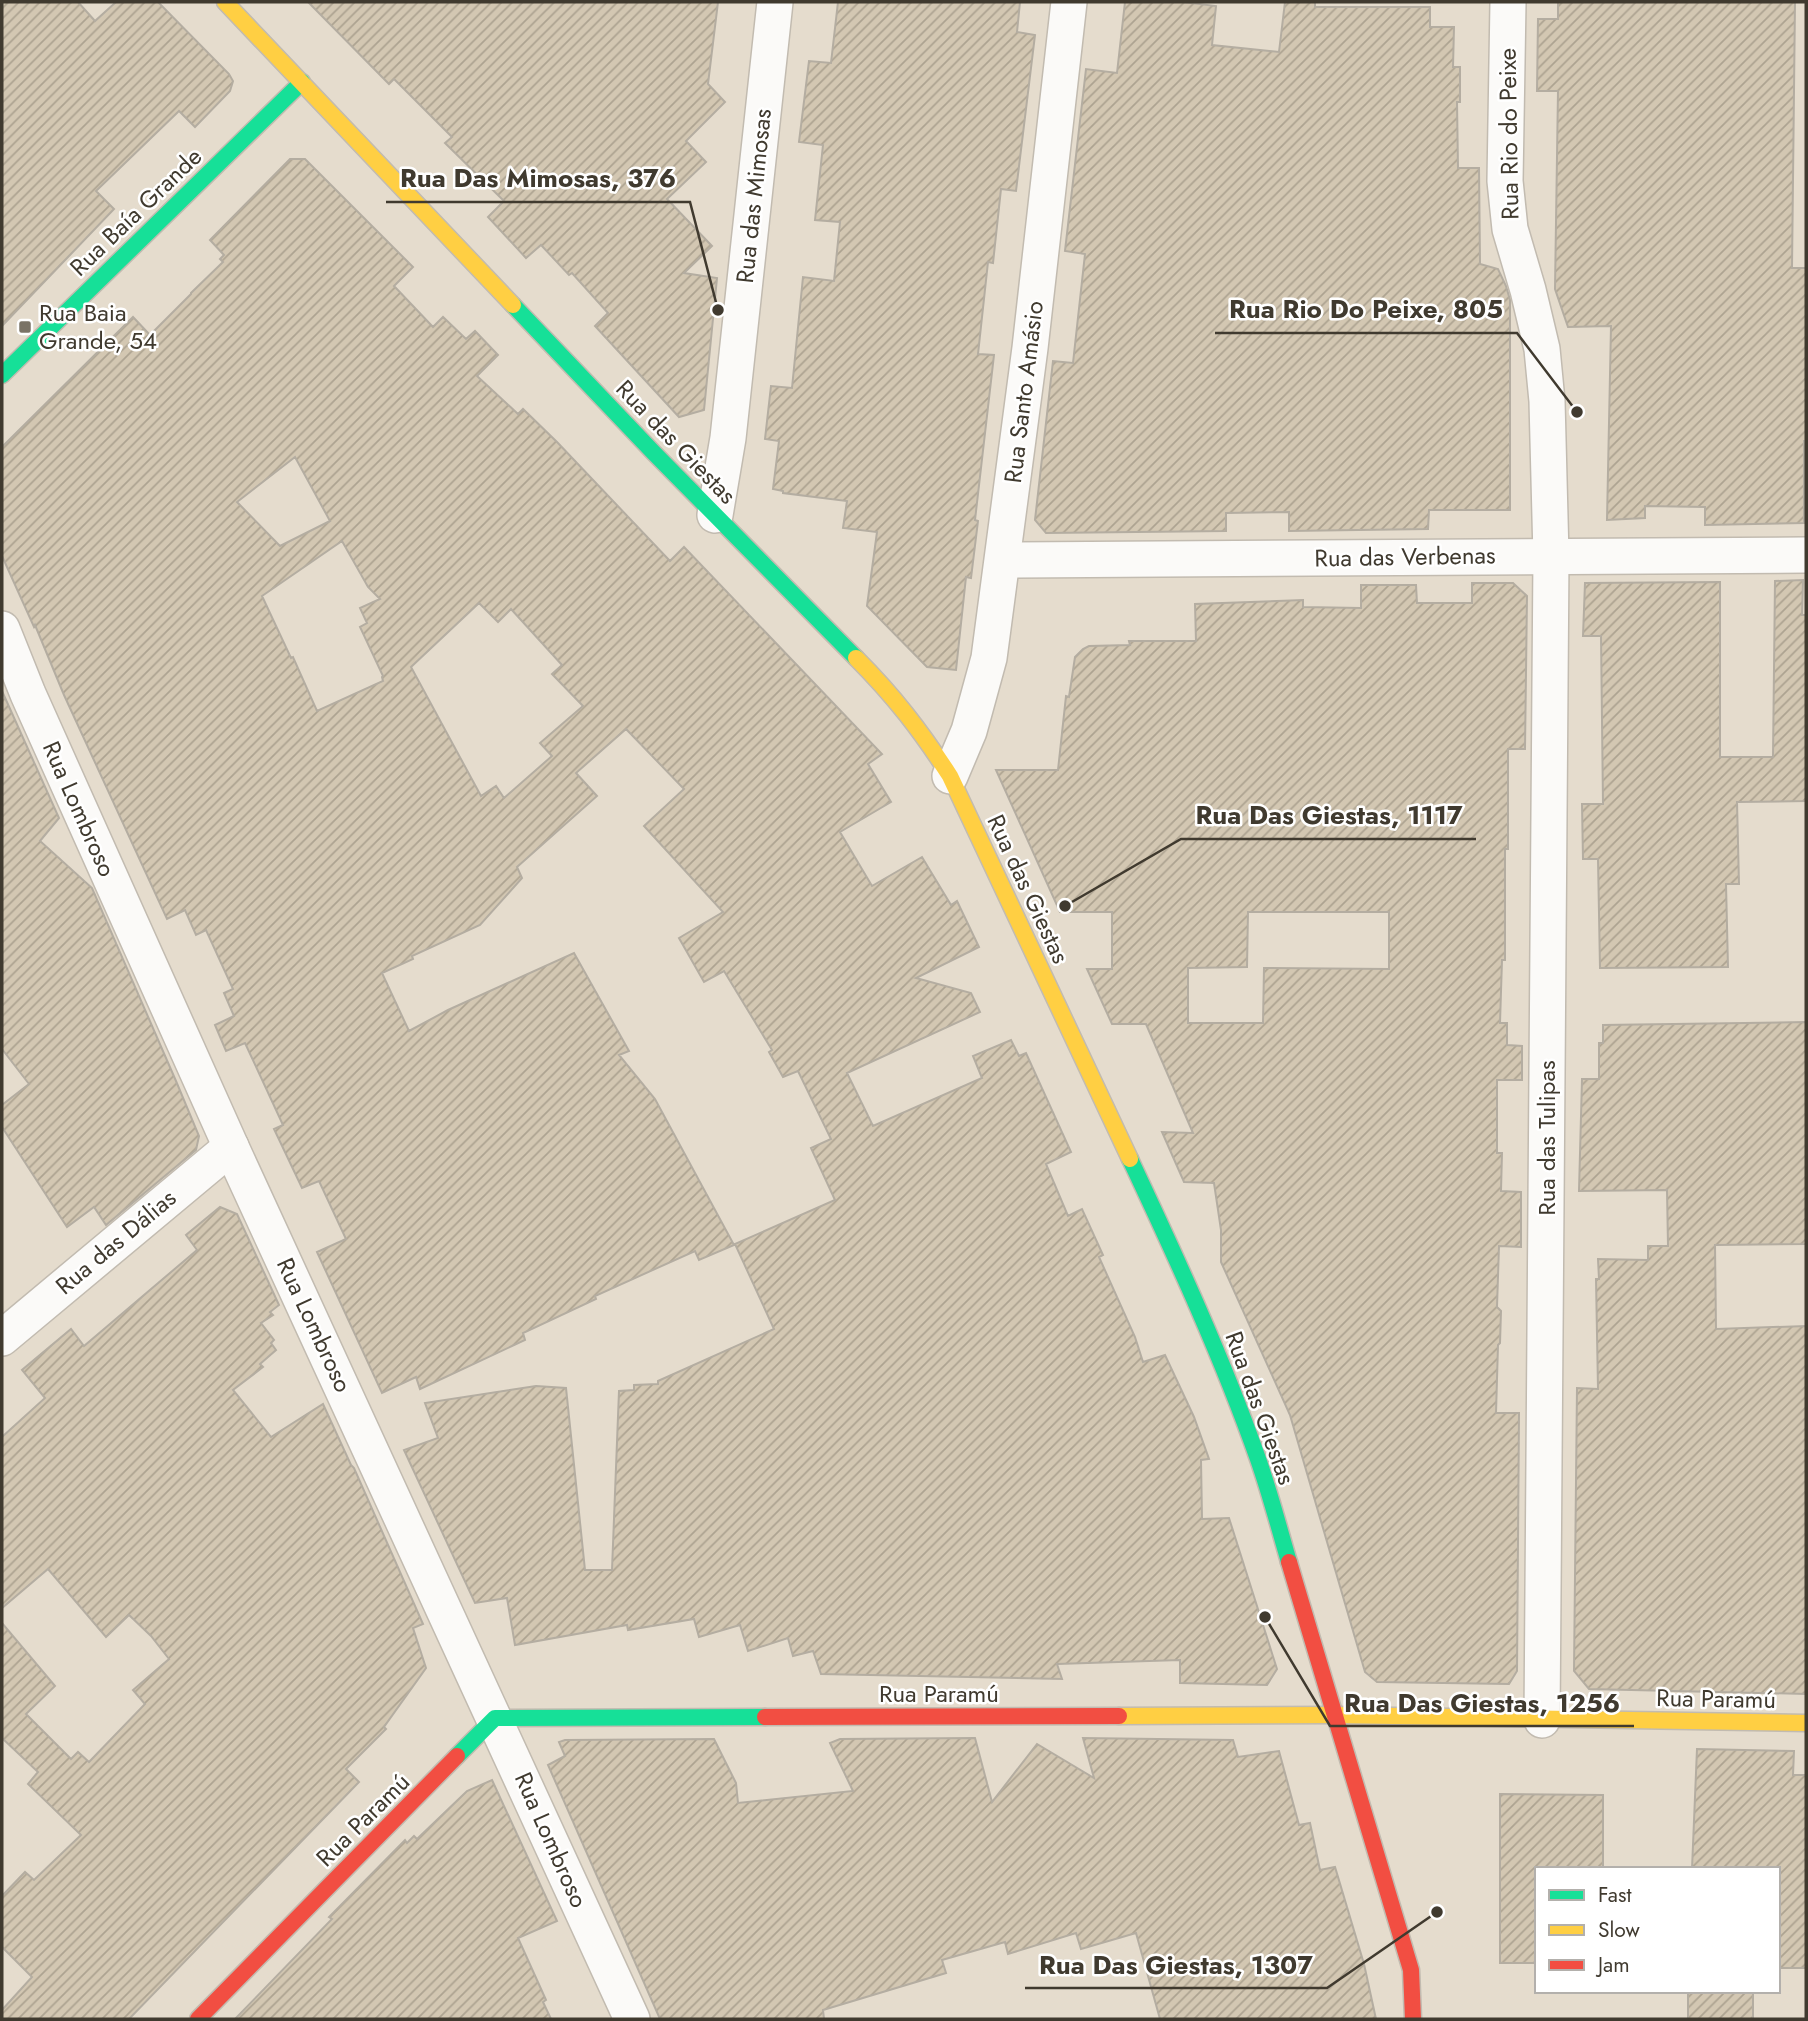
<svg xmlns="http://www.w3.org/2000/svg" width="1808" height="2021" viewBox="0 0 1808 2021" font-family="Jost,sans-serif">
<defs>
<pattern id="building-hatch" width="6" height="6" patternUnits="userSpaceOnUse" patternTransform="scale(1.75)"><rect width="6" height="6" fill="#d3c7b2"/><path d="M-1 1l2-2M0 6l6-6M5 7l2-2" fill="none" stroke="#ada391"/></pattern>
</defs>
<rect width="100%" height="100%" fill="#e5dccd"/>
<g fill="url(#building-hatch)" stroke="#b4ada1" stroke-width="2" fill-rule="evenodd">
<path d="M 2,2 L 78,2 L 95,21 L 116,2 L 158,2 L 229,74 L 233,81 L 230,91 L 195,127 L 179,111 L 96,191 L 114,209 L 2,326 Z"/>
<path d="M 308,2 L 718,2 L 708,84 L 725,102 L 686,141 L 706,162 L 667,199 L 712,246 L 684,273 L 717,278 L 704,410 L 679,417 L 595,326 L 608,313 L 572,273 L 569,275 L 541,245 L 526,258 L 488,217 L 504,201 L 445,143 L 452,137 L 394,79 L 389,84 Z"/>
<path d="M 838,2 L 1020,2 L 1017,32 L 1035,35 L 1016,191 L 1001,189 L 993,263 L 988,262 L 978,354 L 994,355 L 975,520 L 978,521 L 971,578 L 966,577 L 956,670 L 927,667 L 867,606 L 877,532 L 843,528 L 847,501 L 783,493 L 783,491 L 773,489 L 779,441 L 765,439 L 771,386 L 792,388 L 803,277 L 834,281 L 840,222 L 815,220 L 823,145 L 799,142 L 809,61 L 831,63 Z"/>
<path d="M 1125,2 L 1183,2 L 1216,6 L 1212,45 L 1279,52 L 1285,2 L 1315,2 L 1315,7 L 1430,7 L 1430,27 L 1454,27 L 1453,67 L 1460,67 L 1460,102 L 1457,102 L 1458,168 L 1479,168 L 1480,264 L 1498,269 L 1506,286 L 1510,300 L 1510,510 L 1429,510 L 1428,529 L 1289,531 L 1289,512 L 1226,513 L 1226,531 L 1046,533 L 1035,520 L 1053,361 L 1073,363 L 1085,254 L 1065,251 L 1086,69 L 1117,73 Z"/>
<path d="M 1558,2 L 1795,2 L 1792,268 L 1806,268 L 1806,441 L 1804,441 L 1804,523 L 1705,525 L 1705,507 L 1645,506 L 1645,518 L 1607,520 L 1611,326 L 1568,327 L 1555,289 L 1558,91 L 1537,91 L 1538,19 L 1558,19 Z"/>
<path d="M 290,159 L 305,159 L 413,267 L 394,286 L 433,327 L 443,317 L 466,339 L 475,331 L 498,355 L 477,376 L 518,414 L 523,409 L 557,442 L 670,561 L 684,547 L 882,754 L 868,764 L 891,802 L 840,832 L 872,886 L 922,857 L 951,905 L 957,901 L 979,947 L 916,978 L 971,993 L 980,1012 L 847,1073 L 873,1126 L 982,1078 L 973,1056 L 1011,1040 L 1019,1056 L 1026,1053 L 1071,1152 L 1046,1164 L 1068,1216 L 1082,1209 L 1103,1255 L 1099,1257 L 1135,1337 L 1143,1362 L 1165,1355 L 1194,1417 L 1209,1459 L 1201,1460 L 1202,1519 L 1229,1518 L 1277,1669 L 1267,1685 L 1180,1683 L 1180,1660 L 1057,1664 L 1062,1679 L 821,1674 L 813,1651 L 793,1656 L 788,1638 L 748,1651 L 740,1625 L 699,1637 L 694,1619 L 628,1630 L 627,1625 L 515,1645 L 507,1598 L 475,1603 L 404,1450 L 438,1438 L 425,1403 L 536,1386 L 566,1388 L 585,1570 L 612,1570 L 619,1391 L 634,1390 L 634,1385 L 658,1384 L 658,1381 L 774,1329 L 735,1244 L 835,1200 L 811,1148 L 831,1139 L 798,1071 L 783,1077 L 769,1052 L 772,1050 L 724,971 L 704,982 L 679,938 L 723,912 L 644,826 L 684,789 L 626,729 L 576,773 L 597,796 L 517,867 L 522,878 L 480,925 L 412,956 L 413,959 L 382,973 L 409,1031 L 448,1010 L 574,953 L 629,1051 L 619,1055 L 655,1099 L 734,1245 L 699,1260 L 695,1251 L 595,1296 L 596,1299 L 523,1333 L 525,1340 L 420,1389 L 416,1377 L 382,1393 L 317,1252 L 346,1239 L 319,1181 L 302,1188 L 274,1129 L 283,1125 L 245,1043 L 226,1051 L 215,1025 L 234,1016 L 224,993 L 233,989 L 206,930 L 196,935 L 185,910 L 167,919 L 64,695 L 35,625 L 34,627 L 2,556 L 2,447 L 133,317 L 150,335 L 191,294 L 191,293 L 223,262 L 220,259 L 224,255 L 210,240 ZM 295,457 L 330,521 L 280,546 L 237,502 ZM 342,541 L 368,587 L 380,599 L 360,608 L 367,623 L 360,627 L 383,676 L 382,677 L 383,681 L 317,711 L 293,657 L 291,658 L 262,596 ZM 479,603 L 498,622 L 511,609 L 562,665 L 552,674 L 583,706 L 540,743 L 552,756 L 504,798 L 496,786 L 481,796 L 411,667 Z"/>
<path d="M 1803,580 L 1802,615 L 1806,615 L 1806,801 L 1737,802 L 1739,884 L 1726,884 L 1728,967 L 1600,968 L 1598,859 L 1583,859 L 1582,804 L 1603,804 L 1601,636 L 1583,636 L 1585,583 L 1720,582 L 1720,757 L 1773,757 L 1775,581 Z"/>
<path d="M 1472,583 L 1513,583 L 1527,596 L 1525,749 L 1508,749 L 1508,849 L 1505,849 L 1505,960 L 1502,960 L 1500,1023 L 1507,1023 L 1507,1045 L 1522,1046 L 1522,1080 L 1497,1080 L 1497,1153 L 1502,1153 L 1501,1191 L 1521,1192 L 1521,1247 L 1499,1246 L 1497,1307 L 1501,1311 L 1500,1343 L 1498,1345 L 1496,1413 L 1519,1413 L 1517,1671 L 1509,1684 L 1377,1682 L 1365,1672 L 1290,1415 L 1221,1262 L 1221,1230 L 1214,1183 L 1184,1182 L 1162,1132 L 1193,1133 L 1146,1024 L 1112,1024 L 1087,969 L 1112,969 L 1112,912 L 1060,912 L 996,770 L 1058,770 L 1066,696 L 1069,697 L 1075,657 L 1083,649 L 1089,646 L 1130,645 L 1129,641 L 1196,641 L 1195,604 L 1303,600 L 1303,607 L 1361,608 L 1361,585 L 1416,585 L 1417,603 L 1472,603 ZM 1248,912 L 1389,912 L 1389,969 L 1264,968 L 1263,1023 L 1188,1023 L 1188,968 L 1247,967 Z"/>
<path d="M 2,691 L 59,818 L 40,841 L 92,888 L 176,1081 L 199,1136 L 196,1150 L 106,1225 L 94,1207 L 67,1227 L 2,1127 L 2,1105 L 29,1084 L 2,1049 Z"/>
<path d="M 1806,1022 L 1806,1244 L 1715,1245 L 1716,1329 L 1806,1326 L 1806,1694 L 1589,1689 L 1574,1671 L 1577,1388 L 1598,1389 L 1596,1279 L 1599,1279 L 1598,1259 L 1648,1260 L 1648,1246 L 1668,1246 L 1667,1190 L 1579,1191 L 1582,1079 L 1599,1079 L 1599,1043 L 1603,1043 L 1603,1025 Z"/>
<path d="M 220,1207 L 237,1214 L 279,1305 L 270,1312 L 273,1315 L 261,1323 L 274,1340 L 271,1343 L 276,1350 L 260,1364 L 263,1367 L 233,1390 L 271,1437 L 323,1404 L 351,1465 L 354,1468 L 423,1624 L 413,1628 L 426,1668 L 384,1727 L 386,1729 L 346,1769 L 359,1782 L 129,2019 L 2,2019 L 2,2010 L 32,1977 L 2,1947 L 2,1896 L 25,1872 L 34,1880 L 81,1835 L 28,1784 L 38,1772 L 2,1738 L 2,1623 L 55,1686 L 26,1714 L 71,1759 L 78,1752 L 89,1762 L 145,1704 L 133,1690 L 169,1659 L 151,1636 L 129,1615 L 106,1637 L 48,1569 L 2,1608 L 2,1437 L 45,1398 L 22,1370 L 71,1329 L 84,1346 L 197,1250 L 186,1235 Z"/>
<path d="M 975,1738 L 992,1802 L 1037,1744 L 1094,1778 L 1083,1738 L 1233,1740 L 1238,1757 L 1279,1751 L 1299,1825 L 1310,1823 L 1320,1870 L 1335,1867 L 1364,1964 L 1376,2019 L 1160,2019 L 1136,1933 L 1081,1949 L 1076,1933 L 1008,1954 L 1005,1942 L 942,1960 L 946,1973 L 823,2010 L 824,2019 L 660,2019 L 548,1765 L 565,1756 L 559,1742 L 565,1740 L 714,1739 L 736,1783 L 738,1803 L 853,1791 L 830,1743 L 840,1739 Z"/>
<path d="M 1697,1749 L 1794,1751 L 1793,1775 L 1806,1775 L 1806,1968 L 1778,1968 L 1778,1869 L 1692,1869 Z"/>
<path d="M 492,1780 L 557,1921 L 518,1938 L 546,2000 L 543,2002 L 551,2019 L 235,2019 L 332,1919 L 329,1917 L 405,1840 L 407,1843 L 414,1836 L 417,1839 L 467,1791 Z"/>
<path d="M 1500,1794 L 1603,1795 L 1603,1869 L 1537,1869 L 1537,1963 L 1500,1963 Z"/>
<rect x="1688" y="1991" width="65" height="28"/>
</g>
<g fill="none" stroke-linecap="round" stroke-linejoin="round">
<g stroke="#c2bbb0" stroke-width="38">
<g id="street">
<path d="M 1508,2 L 1505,181 L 1510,229 L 1528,290 L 1542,349 L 1547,401 L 1551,556 L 1542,1720"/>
<path d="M 715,515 L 728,438 L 775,2"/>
<path d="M 1003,560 L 1806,555"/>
<path d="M 2,629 L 28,694 L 231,1147 L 632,2019"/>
<path d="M 950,776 L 969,731 L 989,658 L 1030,348 L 1069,2"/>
<path d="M 2,1338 L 231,1147"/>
</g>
</g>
<g stroke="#c2bbb0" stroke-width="19">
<g id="fast">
<path d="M 513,305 L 653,452 L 856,658"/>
<path d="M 2,375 L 302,82"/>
<path d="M 1130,1159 C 1176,1257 1222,1357 1258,1459 C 1270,1493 1279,1528 1289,1562"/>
<path d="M 457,1756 L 495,1718 L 765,1717"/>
</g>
</g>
<g stroke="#c2bbb0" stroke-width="19">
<g id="slow">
<path d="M 225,2 L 513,305"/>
<path d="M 856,658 C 894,696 921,731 950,776 L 1130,1159"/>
<path d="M 1119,1716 L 1335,1715 L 1806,1723"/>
</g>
</g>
<g stroke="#c2bbb0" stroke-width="19">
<g id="jam">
<path d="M 1289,1562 L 1411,1970 L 1413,2019"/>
<path d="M 765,1717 L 1119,1716"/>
<path d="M 198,2019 L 457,1756"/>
</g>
</g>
<use href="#street" stroke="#fbfaf8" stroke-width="35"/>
<use href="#fast" stroke="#16e098" stroke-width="16"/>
<use href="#slow" stroke="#ffcf43" stroke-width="16"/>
<use href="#jam" stroke="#f24e42" stroke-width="16"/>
</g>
<rect fill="#7a7366" stroke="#fff" stroke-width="2.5" x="18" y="320" width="14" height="14" rx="3.5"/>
<g text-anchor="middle" stroke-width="5" stroke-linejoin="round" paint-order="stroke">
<g font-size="24" fill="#403a2f" stroke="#fff">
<text transform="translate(1509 134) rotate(-91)" y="8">Rua Rio do Peixe</text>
<text transform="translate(754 196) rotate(-84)" y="8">Rua das Mimosas</text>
<text transform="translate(136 212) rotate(-44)" y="8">Rua Baía Grande</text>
<text transform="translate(1024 392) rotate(-83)" y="8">Rua Santo Amásio</text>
<text transform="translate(676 442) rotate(46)" y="8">Rua das Giestas</text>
<text transform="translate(1405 557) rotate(-1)" y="8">Rua das Verbenas</text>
<text transform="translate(79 809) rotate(66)" y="8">Rua Lombroso</text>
<text transform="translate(1028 889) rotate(65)" y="8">Rua das Giestas</text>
<text transform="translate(1547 1138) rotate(-90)" y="8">Rua das Tulipas</text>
<text transform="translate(116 1242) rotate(-40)" y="8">Rua das Dálias</text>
<text transform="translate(314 1325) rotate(65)" y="8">Rua Lombroso</text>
<text transform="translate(1260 1408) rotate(70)" y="8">Rua das Giestas</text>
<text x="939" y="1702">Rua Paramú</text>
<text transform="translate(1716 1699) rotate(1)" y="8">Rua Paramú</text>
<text transform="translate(363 1820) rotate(-45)" y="8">Rua Paramú</text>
<text transform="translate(551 1840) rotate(66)" y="8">Rua Lombroso</text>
</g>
<g font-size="24" fill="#403a2f" stroke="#fff" text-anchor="start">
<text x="39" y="321">Rua Baia<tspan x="39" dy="28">Grande, 54</tspan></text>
</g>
</g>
<path fill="none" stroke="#403a2f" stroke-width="2.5" d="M718 310L690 202H386M1577 412L1517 333H1215M1065 906L1181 839H1476M1265 1617L1330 1726H1634M1437 1912L1327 1988H1025"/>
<g fill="#403a2f" stroke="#fff" stroke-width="2.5">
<circle cx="718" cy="310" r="7"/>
<circle cx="1577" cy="412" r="7"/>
<circle cx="1065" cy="906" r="7"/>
<circle cx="1265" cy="1617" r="7"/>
<circle cx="1437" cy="1912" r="7"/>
</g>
<g font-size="26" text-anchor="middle" font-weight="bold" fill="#403a2f" stroke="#fff" stroke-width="5" stroke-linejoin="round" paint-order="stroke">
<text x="538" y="187">Rua Das Mimosas, 376</text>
<text x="1366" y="318">Rua Rio Do Peixe, 805</text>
<text x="1329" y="824">Rua Das Giestas, 1117</text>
<text x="1482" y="1712">Rua Das Giestas, 1256</text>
<text x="1176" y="1974">Rua Das Giestas, 1307</text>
</g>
<rect width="1808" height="2021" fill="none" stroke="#403a2f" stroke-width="7"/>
<rect x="1535" y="1867" width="245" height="126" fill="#ffffff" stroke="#b3b0ac" stroke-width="2"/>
<rect x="1549" y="1890" width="35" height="10" fill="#16e098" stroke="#b3b0ac" stroke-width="2"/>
<text x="1598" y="1902" font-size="21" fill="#403a2f">Fast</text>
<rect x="1549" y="1925" width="35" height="10" fill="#ffcf43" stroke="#b3b0ac" stroke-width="2"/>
<text x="1598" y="1937" font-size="21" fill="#403a2f">Slow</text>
<rect x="1549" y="1960" width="35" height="10" fill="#f24e42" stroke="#b3b0ac" stroke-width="2"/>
<text x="1598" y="1972" font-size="21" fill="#403a2f">Jam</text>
</svg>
